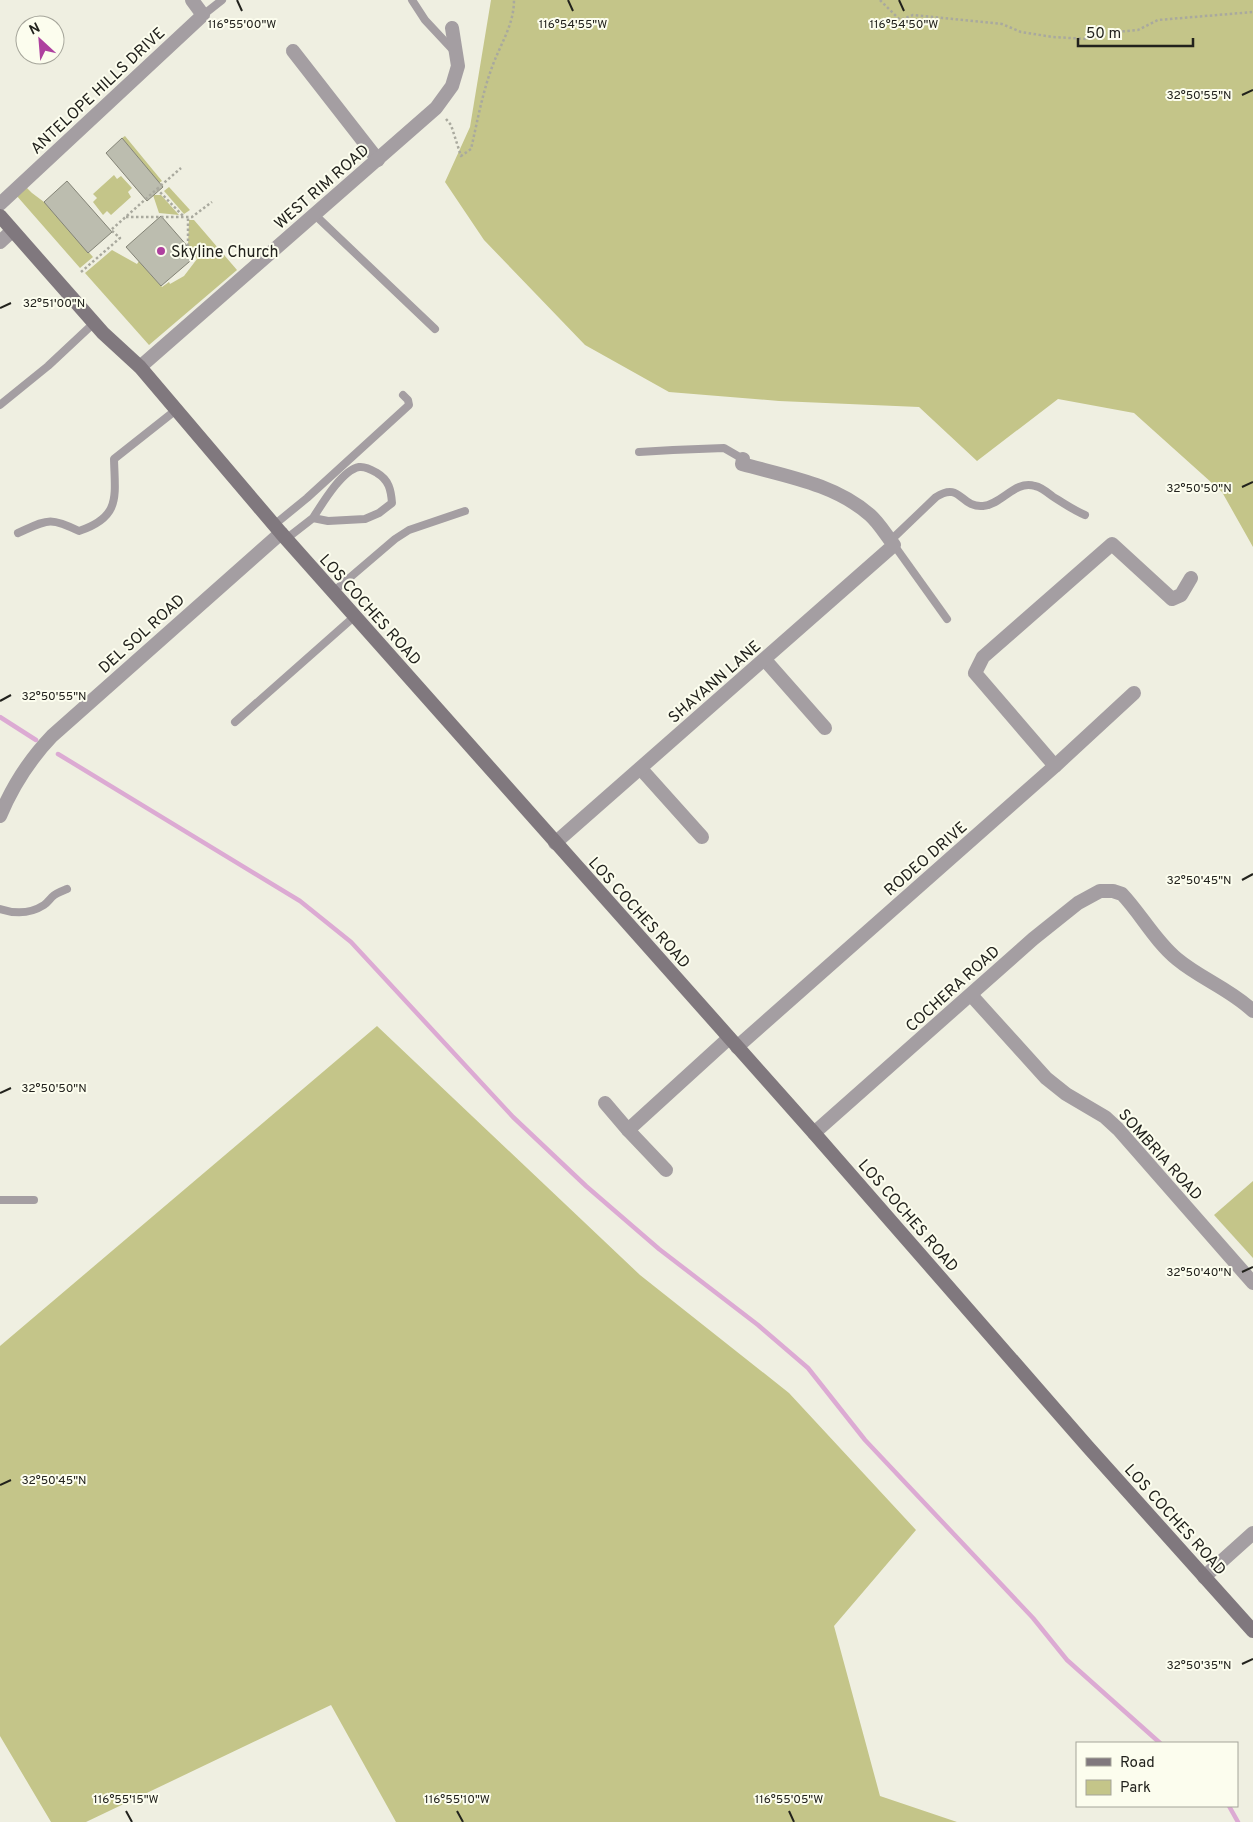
<svg xmlns="http://www.w3.org/2000/svg" width="1253" height="1822" viewBox="0 0 1253 1822" font-family="Overpass,sans-serif">
<rect width="100%" height="100%" fill="#efefe1"/>
<g fill="#c4c589">
<path d="M 491,0 L 1253,0 L 1253,547 L 1222,492 L 1134,413 L 1058,399 L 977,461 L 919,407 L 779,401 L 669,392 L 585,345 L 484,240 L 445,182 L 470,127 Z"/>
<path d="M 125,136 L 162,181 L 159,183 L 122,138 Z"/>
<path d="M 114,175 L 117,179 L 121,176 L 132,188 L 128,192 L 131,197 L 111,215 L 107,211 L 103,215 L 93,202 L 97,198 L 93,194 Z"/>
<path d="M 25,186 L 32,193 L 44,202 L 93,257 L 80,268 L 16,195 Z"/>
<path d="M 169,187 L 190,210 L 184,214 L 164,191 Z"/>
<path d="M 153,195 L 161,195 L 179,215 L 159,213 Z"/>
<path d="M 189,220 L 194,220 L 237,270 L 149,345 L 85,273 L 112,250 L 137,264 L 139,261 L 162,287 L 169,282 L 170,284 L 184,276 L 197,259 L 188,246 Z"/>
<path d="M 377,1026 L 640,1275 L 789,1393 L 916,1530 L 834,1626 L 880,1796 L 957,1822 L 396,1822 L 331,1705 L 86,1822 L 51,1822 L 0,1736 L 0,1346 Z"/>
<path d="M 1253,1181 L 1253,1258 L 1214,1215 Z"/>
</g>
<g fill="none" stroke-linecap="round" stroke-linejoin="round">
<g stroke="#dcaad3" stroke-width="4.5">
<path d="M 0,717 L 36,740"/>
<path d="M 58,754 L 300,901 L 351,942 L 513,1117 L 586,1186 L 659,1249 L 758,1325 L 808,1368 L 865,1440 L 1033,1618 L 1067,1660 L 1160,1743"/>
<path d="M 1229,1806 L 1238,1822"/>
</g>
</g>
<g fill="#bcbdaf" stroke="#838376">
<path d="M 122,138 L 163,187 L 147,201 L 106,153 Z"/>
<path d="M 67,181 L 112,232 L 88,253 L 44,202 Z"/>
<path d="M 161,216 L 196,256 L 161,286 L 126,247 Z"/>
</g>
<g fill="none" stroke-linecap="round" stroke-linejoin="round">
<g stroke="#a9a99e" stroke-width="2.5" stroke-dasharray="2.5 2.5" stroke-linecap="butt">
<path d="M 880,0 L 900,20 L 913,15 L 1002,24 L 1021,32 L 1053,37 L 1087,39 L 1115,32 L 1138,30 L 1158,20 L 1253,12"/>
<path d="M 446,119 L 451,125 L 461,156 L 471,149 C 477,123 482,95 491,70 C 499,46 514,26 514,0"/>
<path d="M 157,189 L 181,168"/>
<path d="M 126,217 L 192,217 L 212,202"/>
<path d="M 188,246 L 188,217"/>
<path d="M 81,272 L 120,238 L 111,230 L 157,189 L 184,217"/>
</g>
<g stroke="#a49ea2" stroke-width="8">
<path d="M 412,0 L 425,20 L 453,50"/>
<path d="M 203,15 L 222,0"/>
<path d="M 315,215 L 435,329"/>
<path d="M 0,405 L 48,366 L 94,323"/>
<path d="M 639,452 L 673,450 L 724,448 L 743,459"/>
<path d="M 274,525 L 307,498 L 409,405 L 408,400 L 403,395"/>
<path d="M 18,533 C 47,520 49,516 79,531 C 121,517 115,497 114,459 L 176,410"/>
<path d="M 286,539 L 313,518 L 328,521 L 365,519 L 379,513 L 392,503 C 391,490 389,480 377,473 C 372,470 366,466 359,467 C 342,470 322,504 313,518"/>
<path d="M 890,541 L 936,497 C 961,481 960,508 983,506 C 1003,504 1014,480 1035,486 C 1041,487 1047,492 1052,496 C 1063,503 1073,510 1085,515"/>
<path d="M 894,545 L 947,619"/>
<path d="M 333,592 L 395,539 L 409,530 L 465,511"/>
<path d="M 235,722 L 355,616"/>
<path d="M 0,909 C 15,914 30,914 44,905 C 47,903 49,900 52,897 C 56,893 62,891 67,889"/>
<path d="M 0,1200 L 34,1200"/>
</g>
<g stroke="#a49ea2" stroke-width="14">
<path d="M 293,51 L 378,160"/>
<path d="M 0,204 L 203,15 L 192,0"/>
<path d="M 0,242 L 12,231"/>
<path d="M 140,367 L 436,108 L 452,86 L 458,66 L 452,28"/>
<path d="M 765,660 L 825,728"/>
<path d="M 1055,766 L 975,673 L 983,657 L 1112,544 L 1172,599 L 1181,595 L 1191,578"/>
<path d="M 641,769 L 702,837"/>
<path d="M 0,816 C 13,785 29,760 52,736 L 281,533"/>
<path d="M 555,843 L 894,545 C 886,535 879,523 870,515 C 835,484 785,476 742,464 L 743,459"/>
<path d="M 971,995 L 1046,1078 L 1066,1094 L 1105,1117 L 1118,1129 L 1253,1283"/>
<path d="M 737,1047 L 1055,766 L 1134,693"/>
<path d="M 605,1103 L 628,1130 L 666,1170"/>
<path d="M 628,1130 L 729,1038"/>
<path d="M 814,1133 L 1033,939 L 1078,903 L 1100,891 L 1113,891 L 1122,894 C 1141,914 1155,941 1177,959 C 1201,979 1230,989 1253,1011"/>
<path d="M 1204,1577 L 1253,1533"/>
</g>
<path stroke="#80787e" stroke-width="14" d="M 0,216 L 103,333 L 140,367 L 281,533 L 814,1133 L 1088,1447 L 1253,1631"/>
</g>
<path fill="none" stroke="#22221d" stroke-width="2" d="M 237,0 L 242,11M 568,0 L 573,11M 899,0 L 904,11M 1242,95 L 1253,90M 0,308 L 11,303M 1242,487 L 1253,482M 0,701 L 11,695M 1242,880 L 1253,874M 0,1093 L 11,1088M 1242,1272 L 1253,1267M 0,1485 L 11,1480M 1242,1664 L 1253,1659M 126,1811 L 132,1822M 457,1811 L 463,1822M 789,1811 L 794,1822"/>
<circle fill="#ae409f" stroke="#fcfdee" stroke-width="2" cx="161" cy="251" r="5"/>
<g text-anchor="middle" stroke-width="4" stroke-linejoin="round" paint-order="stroke">
<g font-size="16" fill="#22221d" stroke="#fcfdee">
<text transform="translate(97 90) rotate(-43)" y="6">ANTELOPE HILLS DRIVE</text>
<text transform="translate(321 186) rotate(-41)" y="6">WEST RIM ROAD</text>
<text transform="translate(371 609) rotate(48)" y="6">LOS COCHES ROAD</text>
<text transform="translate(141 633) rotate(-42)" y="6">DEL SOL ROAD</text>
<text transform="translate(714 681) rotate(-41)" y="6">SHAYANN LANE</text>
<text transform="translate(925 858) rotate(-41)" y="6">RODEO DRIVE</text>
<text transform="translate(640 912) rotate(48)" y="6">LOS COCHES ROAD</text>
<text transform="translate(952 988) rotate(-42)" y="6">COCHERA ROAD</text>
<text transform="translate(1161 1154) rotate(48)" y="6">SOMBRIA ROAD</text>
<text transform="translate(909 1215) rotate(49)" y="6">LOS COCHES ROAD</text>
<text transform="translate(1176 1519) rotate(48)" y="6">LOS COCHES ROAD</text>
</g>
<g font-size="16" fill="#22221d" stroke="#fcfdee" text-anchor="start">
<text x="171" y="257">Skyline Church</text>
</g>
</g>
<g font-size="12" text-anchor="middle" fill="#22221d" stroke="#fcfdee" stroke-width="4" stroke-linejoin="round" paint-order="stroke">
<text x="242" y="28">116°55'00"W</text>
<text x="573" y="28">116°54'55"W</text>
<text x="904" y="28">116°54'50"W</text>
<text x="1199" y="99">32°50'55"N</text>
<text x="54" y="307">32°51'00"N</text>
<text x="1199" y="492">32°50'50"N</text>
<text x="54" y="700">32°50'55"N</text>
<text x="1199" y="884">32°50'45"N</text>
<text x="54" y="1092">32°50'50"N</text>
<text x="1199" y="1276">32°50'40"N</text>
<text x="54" y="1484">32°50'45"N</text>
<text x="1199" y="1669">32°50'35"N</text>
<text x="126" y="1803">116°55'15"W</text>
<text x="457" y="1803">116°55'10"W</text>
<text x="789" y="1803">116°55'05"W</text>
</g>
<rect x="1076" y="1742" width="162" height="65" fill="#fcfdee" stroke="#a5a59a"/>
<rect x="1086" y="1758" width="25" height="8" fill="#80787e" stroke="#a5a59a"/>
<text x="1120" y="1767" font-size="15" fill="#22221d">Road</text>
<rect x="1086" y="1780" width="25" height="15" fill="#c4c589" stroke="#a5a59a"/>
<text x="1120" y="1792" font-size="15" fill="#22221d">Park</text>
<g transform="translate(40 40) rotate(334)"><circle r="24" fill="#fcfdee" stroke="#a5a59a"/>
<path d="M0-4L9 19L0 12L-9 19Z" fill="#ae409f"/>
<text y="-8" font-size="14" font-weight="bold" text-anchor="middle" fill="#22221d">N</text>
</g>
<path d="M1078 38v8h115v-8" fill="none" stroke="#22221d" stroke-width="2.5"/>
<text x="1086" y="38" font-size="15" fill="#22221d" stroke="#fcfdee" stroke-width="4" paint-order="stroke">50 m</text>
</svg>
